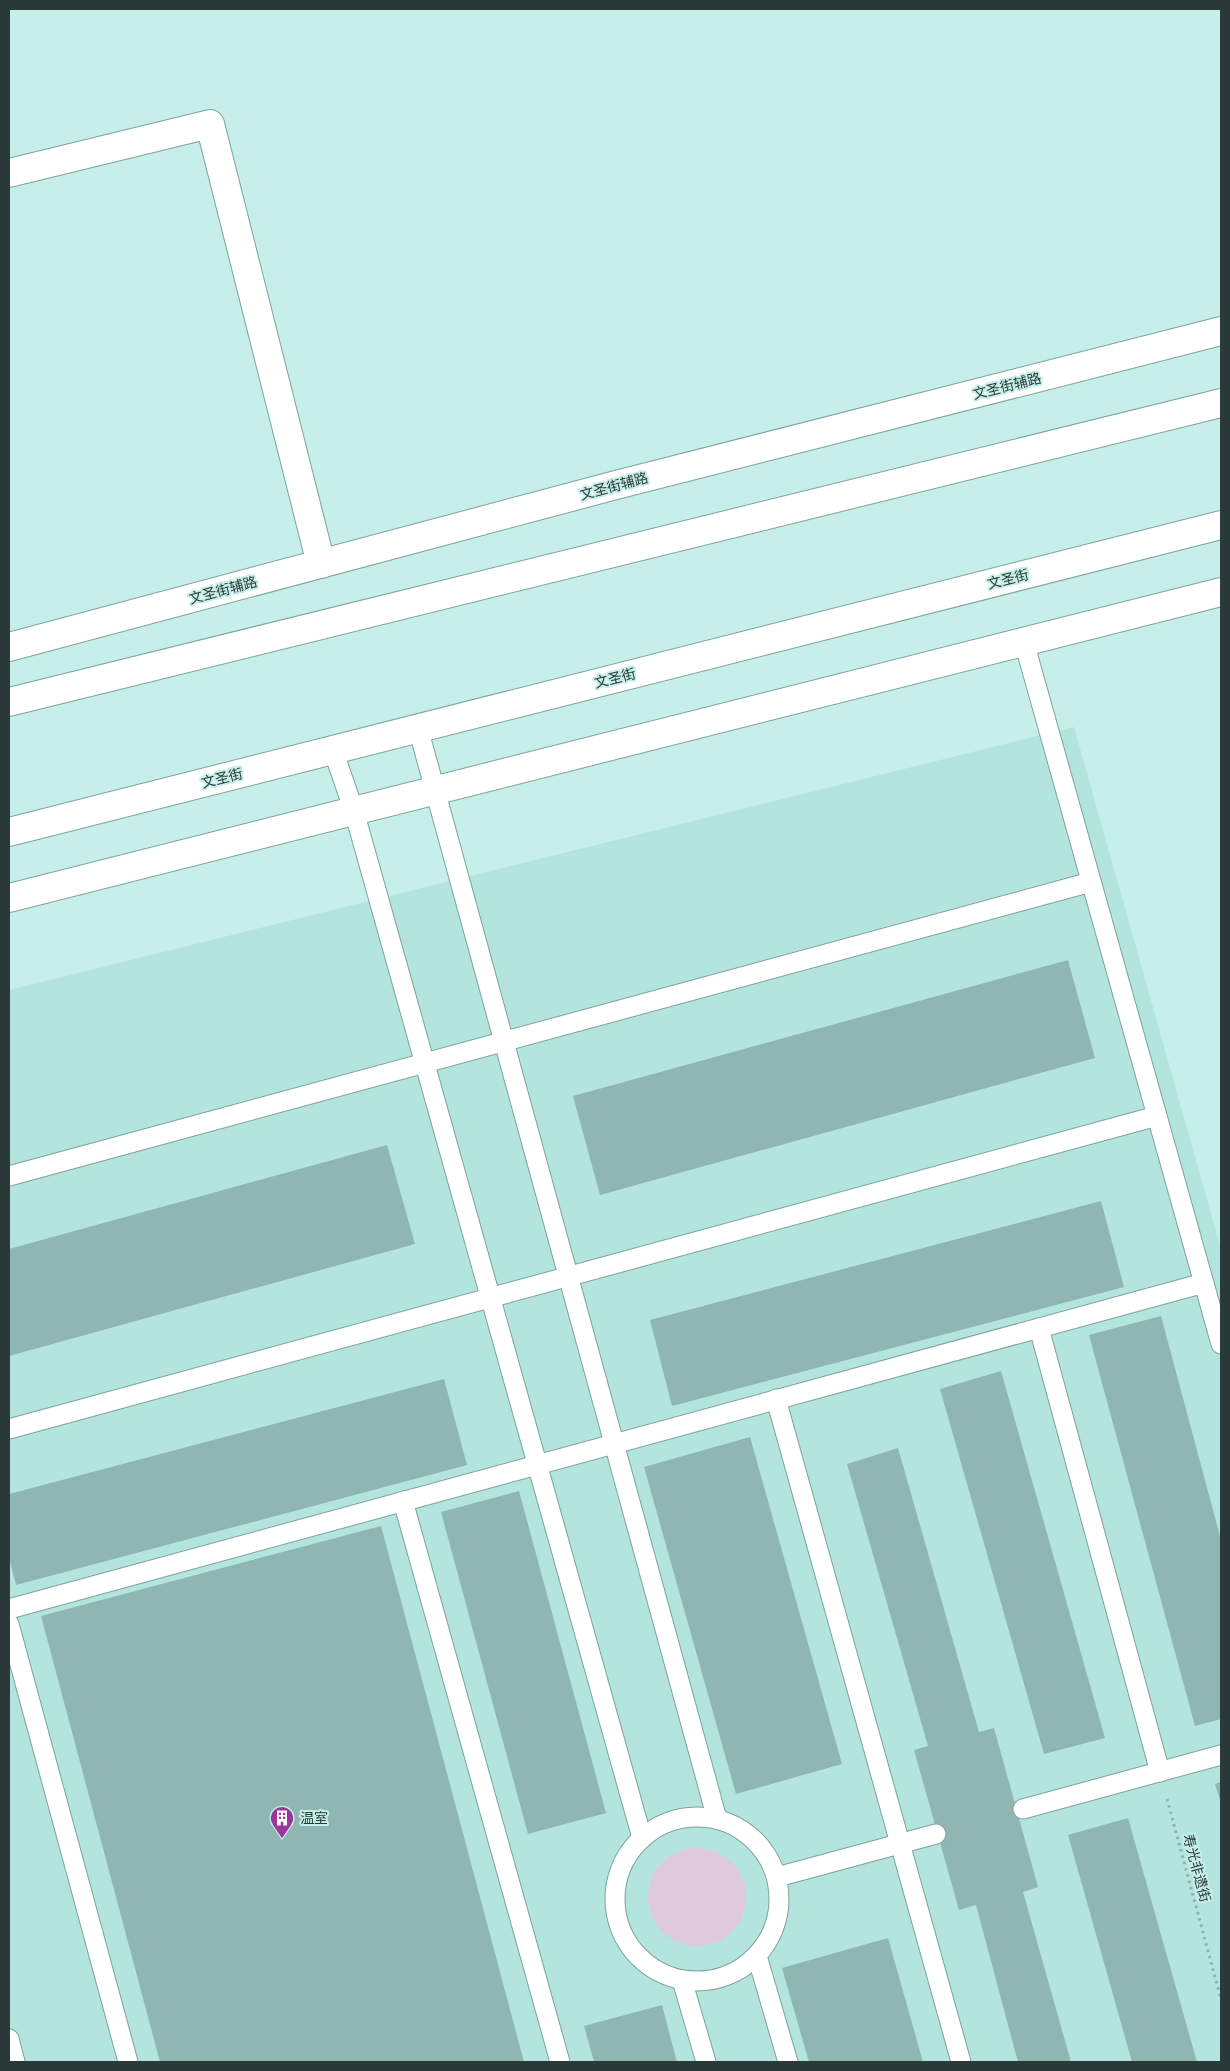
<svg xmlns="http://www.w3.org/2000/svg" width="1230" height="2071" viewBox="0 0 1230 2071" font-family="'Titillium Web','Noto Sans SC',sans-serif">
<rect width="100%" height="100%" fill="#c7efe9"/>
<path fill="#b3e4de" d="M 1074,727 L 1221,1249 L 1221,2062 L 9,2062 L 9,990 Z"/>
<circle fill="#dfcadc" cx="697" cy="1897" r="49"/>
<g fill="#90b6b1">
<path d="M 1068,960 L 1095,1058 L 600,1195 L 573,1096 Z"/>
<path d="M 387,1145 L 415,1244 L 9,1356 L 9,1249 Z"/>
<path d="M 1101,1201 L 1124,1287 L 672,1406 L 650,1320 Z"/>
<path d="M 1161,1316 L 1221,1540 L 1221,1719 L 1195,1726 L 1089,1335 Z"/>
<path d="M 1001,1371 L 1105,1738 L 1044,1754 L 940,1389 Z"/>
<path d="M 444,1379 L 467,1465 L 16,1585 L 9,1558 L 9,1494 Z"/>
<path d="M 750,1437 L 842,1764 L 736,1794 L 644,1467 Z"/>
<path d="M 898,1448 L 979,1732 L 994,1728 L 1038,1887 L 1023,1892 L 1071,2062 L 1018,2062 L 976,1905 L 959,1910 L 914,1750 L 928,1746 L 847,1464 Z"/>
<path d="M 519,1491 L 606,1813 L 528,1834 L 441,1512 Z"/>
<path d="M 381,1526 L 524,2062 L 160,2062 L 41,1616 Z"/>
<path d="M 1221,1782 L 1221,1803 L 1215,1784 Z"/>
<path d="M 1128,1818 L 1197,2062 L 1132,2062 L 1068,1835 Z"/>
<path d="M 888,1938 L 923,2062 L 809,2062 L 782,1968 Z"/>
<path d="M 662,2005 L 677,2062 L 594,2062 L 584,2026 Z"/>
</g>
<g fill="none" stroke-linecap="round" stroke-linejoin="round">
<g stroke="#7da39e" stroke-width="21">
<g id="lane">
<path d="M 1024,642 L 1221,1344"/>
<path d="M 418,728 L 717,1819"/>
<path d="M 333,750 L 354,811 L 642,1838"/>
<path d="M 9,1176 L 1091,882"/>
<path d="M 1039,1328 L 1160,1772"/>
<path d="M 776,1399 L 961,2062"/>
<path d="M 9,1429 L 1157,1116"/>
<path d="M 403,1501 L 560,2062"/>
<path d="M 9,1609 L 1204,1283"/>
<path d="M 9,1624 L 128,2062"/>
<path d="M 1023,1809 L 1221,1755"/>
<circle cx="697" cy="1899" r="82"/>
<path d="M 777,1877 L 936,1834"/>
<path d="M 757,1956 L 788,2062"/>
<path d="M 682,1980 L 706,2062"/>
<path d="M 9,2039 L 15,2062"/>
</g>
</g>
<g stroke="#7da39e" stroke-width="30">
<path id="street" d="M 9,173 L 210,124 L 321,564"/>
</g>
<g stroke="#7da39e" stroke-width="30">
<g id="secondary">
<path d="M 9,647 L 616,485 L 1221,331"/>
<path d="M 9,898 L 1221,592"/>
</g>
</g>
<g stroke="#7da39e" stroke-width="30">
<g id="primary">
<path d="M 9,702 L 1221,403"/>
<path d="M 9,832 L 1221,525"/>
</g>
</g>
<path stroke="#91b1ac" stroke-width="3" stroke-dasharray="2.5 4" stroke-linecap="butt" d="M 1167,1799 L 1221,1999"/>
<use href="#lane" stroke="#fff" stroke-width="19"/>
<use href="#street" stroke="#fff" stroke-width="28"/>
<use href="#secondary" stroke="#fff" stroke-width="28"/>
<use href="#primary" stroke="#fff" stroke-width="28"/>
</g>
<defs>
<g id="building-pin" transform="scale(1.25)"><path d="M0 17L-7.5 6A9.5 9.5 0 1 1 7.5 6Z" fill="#9c3599" stroke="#c7efe9"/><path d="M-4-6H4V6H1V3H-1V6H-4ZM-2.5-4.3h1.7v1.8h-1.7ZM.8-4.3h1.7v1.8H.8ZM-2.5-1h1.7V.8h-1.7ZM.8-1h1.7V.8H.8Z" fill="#fff"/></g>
</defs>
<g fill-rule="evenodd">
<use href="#building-pin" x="282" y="1818"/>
</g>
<g text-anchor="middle" stroke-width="4" stroke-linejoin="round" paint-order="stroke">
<g font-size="14" fill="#2a3a38" stroke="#c7efe9">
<text transform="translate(1007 386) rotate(-14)" y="5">文圣街辅路</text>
<text transform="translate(614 486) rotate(-15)" y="5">文圣街辅路</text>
<text transform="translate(1008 579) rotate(-14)" y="5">文圣街</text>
<text transform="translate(223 590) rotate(-15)" y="5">文圣街辅路</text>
<text transform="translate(615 678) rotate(-14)" y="5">文圣街</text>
<text transform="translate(222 778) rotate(-14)" y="5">文圣街</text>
<text transform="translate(1197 1868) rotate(75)" y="5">寿光非遗街</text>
</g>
<g font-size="14" fill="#2a3a38" stroke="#c7efe9" text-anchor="start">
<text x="300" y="1823">温室</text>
</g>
</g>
<rect width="1230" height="2071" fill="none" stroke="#2a3a38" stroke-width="20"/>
</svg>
